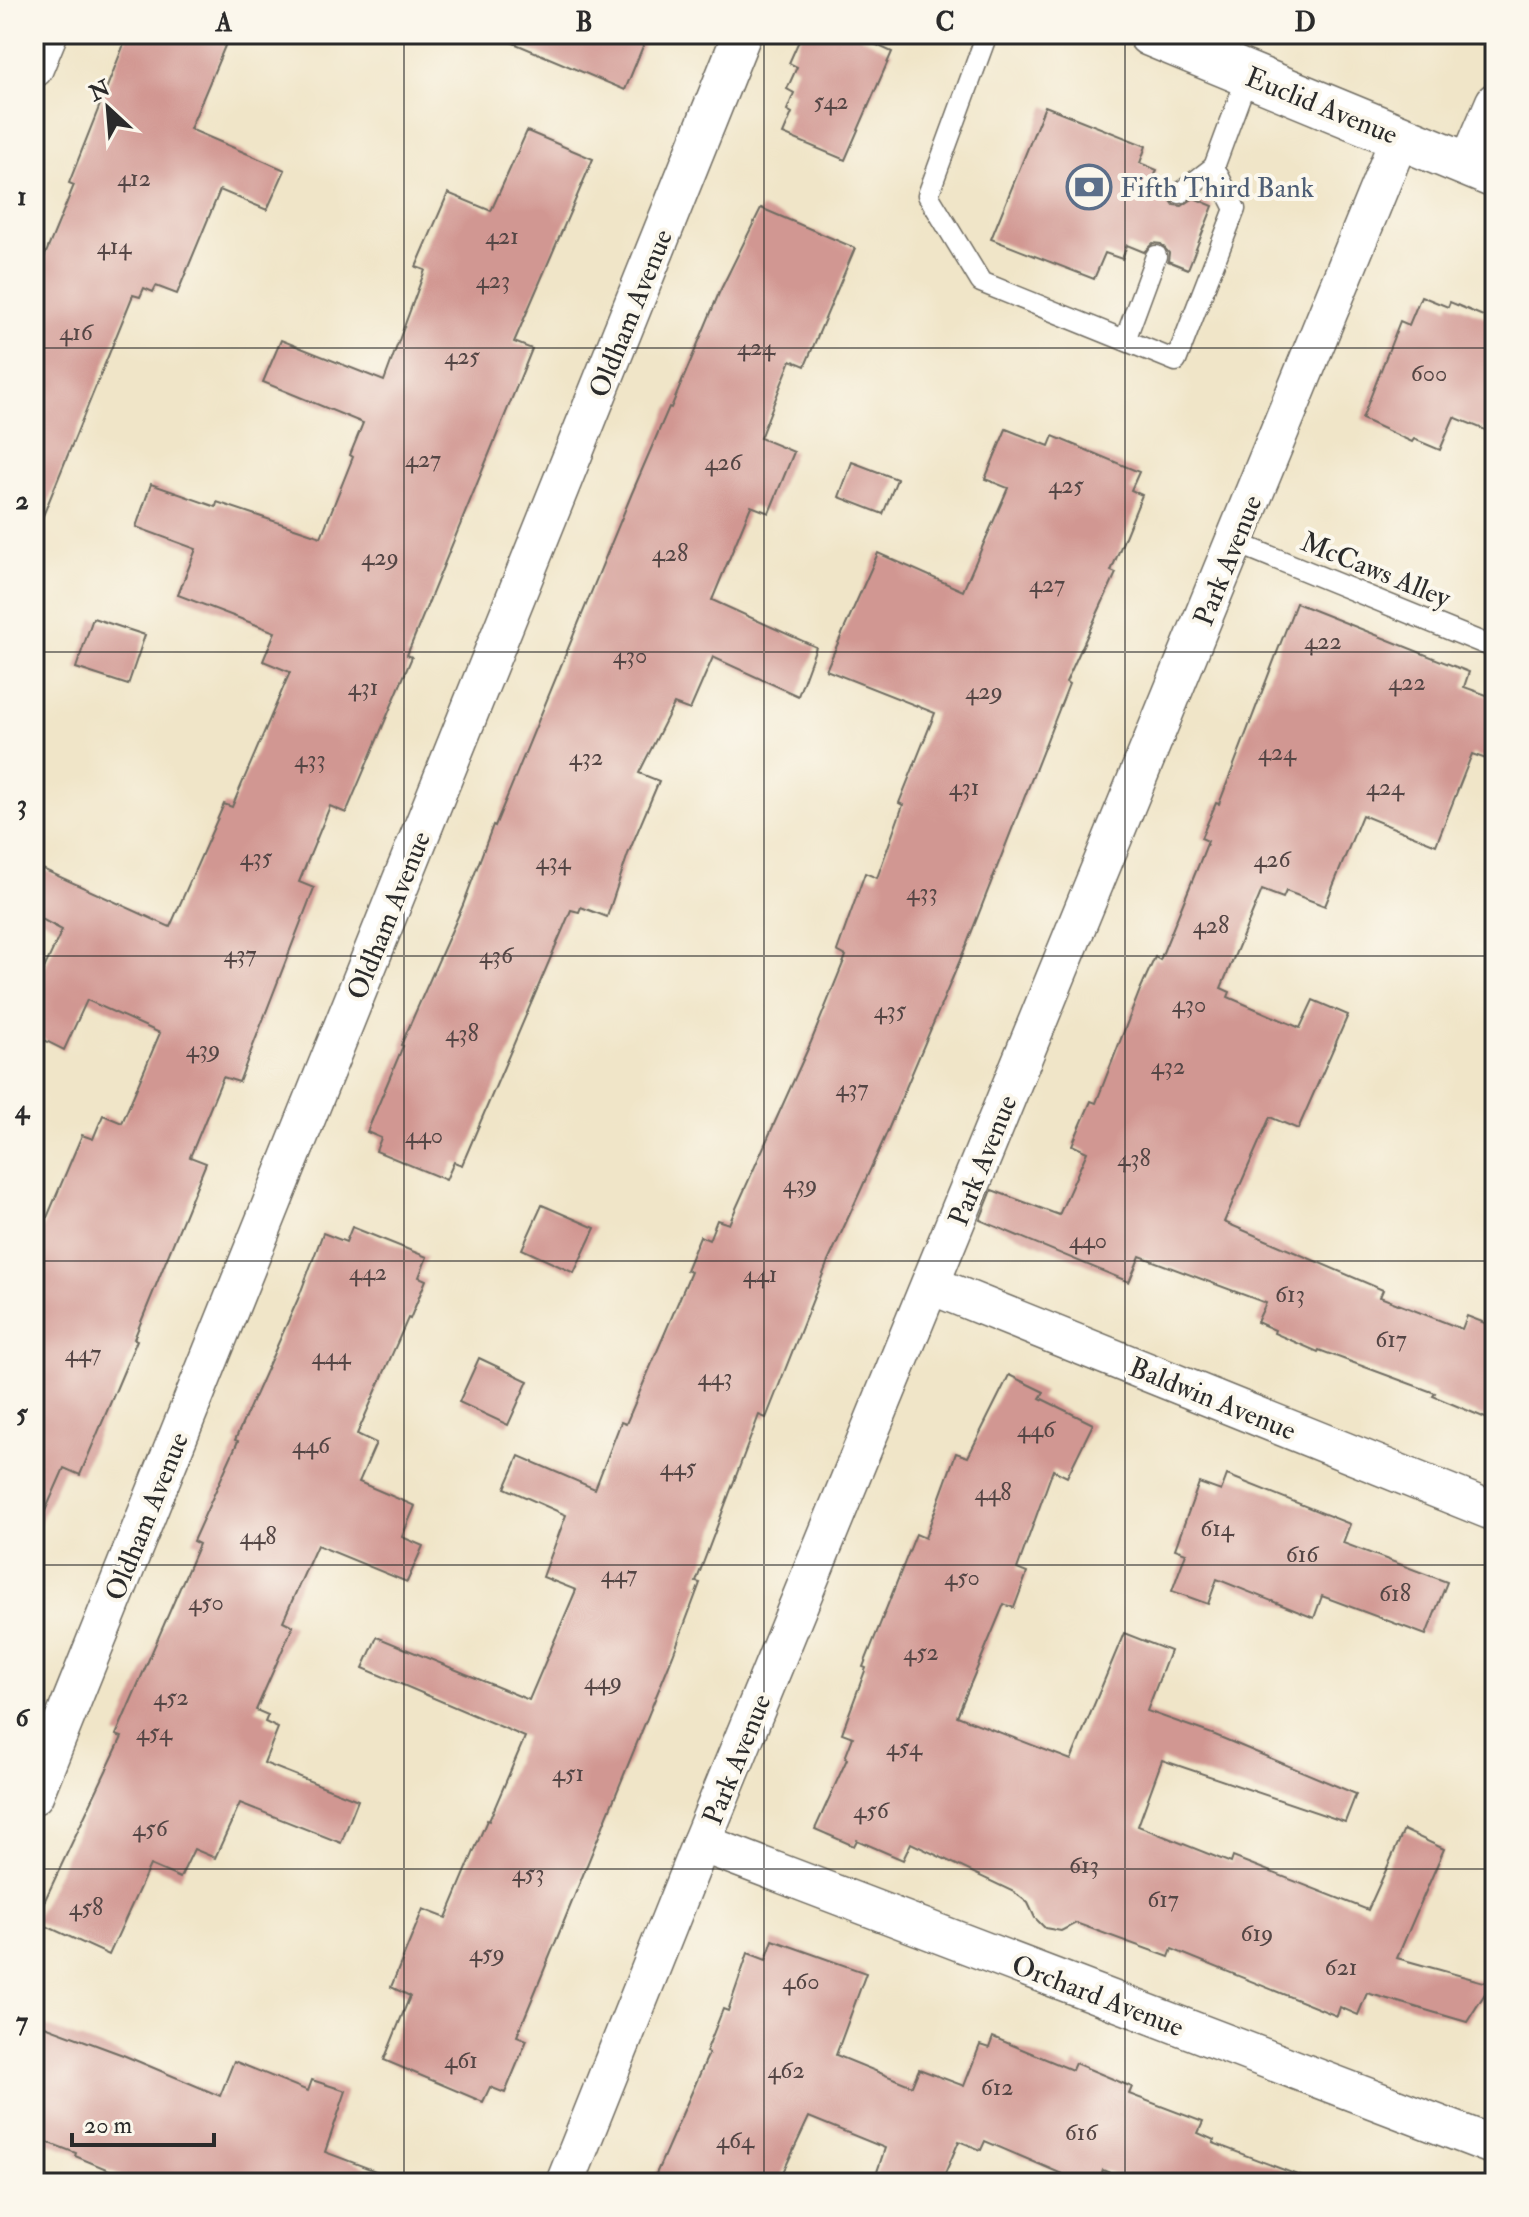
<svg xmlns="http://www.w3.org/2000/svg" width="1529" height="2217" viewBox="0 0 1529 2217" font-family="'IM FELL Double Pica',serif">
<rect width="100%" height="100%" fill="#fbf7ec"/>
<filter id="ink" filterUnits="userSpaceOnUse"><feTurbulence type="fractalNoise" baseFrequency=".0125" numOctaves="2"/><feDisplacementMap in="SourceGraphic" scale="16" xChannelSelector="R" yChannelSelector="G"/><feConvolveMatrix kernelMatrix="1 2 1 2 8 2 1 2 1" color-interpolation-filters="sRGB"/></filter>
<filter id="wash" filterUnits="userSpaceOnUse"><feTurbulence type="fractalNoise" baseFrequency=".006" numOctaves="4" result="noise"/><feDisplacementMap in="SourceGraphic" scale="32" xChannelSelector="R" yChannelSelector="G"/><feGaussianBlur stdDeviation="1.8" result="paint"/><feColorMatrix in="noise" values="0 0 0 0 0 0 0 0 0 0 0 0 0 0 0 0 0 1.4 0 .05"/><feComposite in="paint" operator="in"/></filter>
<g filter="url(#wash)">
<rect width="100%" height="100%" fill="#f0e5c8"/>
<g id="blocks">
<g fill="#d19792">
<path d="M 128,34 L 230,34 L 190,129 L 285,170 L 267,210 L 220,190 L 177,294 L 156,286 L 153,292 L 144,288 L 140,297 L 133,295 L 36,533 L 34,533 L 34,282 L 74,185 L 69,183 Z"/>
<path d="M 492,34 L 648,34 L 625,90 Z"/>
<path d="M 802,34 L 853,34 L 892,52 L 845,160 L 783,134 L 792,113 L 787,110 L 794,93 L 787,89 L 797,67 L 789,63 Z"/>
<path d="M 1045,106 L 1146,146 L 1140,163 L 1157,170 L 1152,182 L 1168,188 L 1167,195 L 1174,205 L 1182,206 L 1194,198 L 1213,206 L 1188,269 L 1168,261 L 1169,253 L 1161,244 L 1153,243 L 1144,252 L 1127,245 L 1122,259 L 1105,253 L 1094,279 L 991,239 Z"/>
<path d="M 527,131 L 593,159 L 514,342 L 532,349 L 407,655 L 412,657 L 346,813 L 330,806 L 299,882 L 314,888 L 239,1082 L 223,1077 L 190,1157 L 206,1163 L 134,1339 L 137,1340 L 80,1475 L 64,1468 L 34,1536 L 34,1248 L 82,1135 L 93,1139 L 103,1115 L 122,1123 L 160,1033 L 87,1000 L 64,1050 L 34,1035 L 34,990 L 62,930 L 34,915 L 34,865 L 170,927 L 224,804 L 232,807 L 290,672 L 263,661 L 275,632 L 178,595 L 196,549 L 136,527 L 151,484 L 216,507 L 217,502 L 321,537 L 353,457 L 350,455 L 363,423 L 263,382 L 281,340 L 384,381 L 425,270 L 416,267 L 448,193 L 491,211 Z"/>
<path d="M 761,208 L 855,248 L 805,366 L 791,360 L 760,438 L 794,452 L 769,513 L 751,506 L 712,600 L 816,647 L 798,696 L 713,657 L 690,710 L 674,704 L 639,773 L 659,781 L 628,854 L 607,917 L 581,907 L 579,912 L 571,910 L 462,1165 L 454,1162 L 446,1180 L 376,1151 L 381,1138 L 367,1132 L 403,1046 L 401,1045 L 463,905 L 493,825 L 495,826 L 632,493 L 669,407 L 671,408 L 719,293 Z"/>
<path d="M 1421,296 L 1448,307 L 1450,302 L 1495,321 L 1495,434 L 1454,417 L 1440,450 L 1414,439 L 1412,442 L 1362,419 L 1400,321 L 1409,325 Z"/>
<path d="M 1006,429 L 1049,446 L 1053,436 L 1139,472 L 1131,490 L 1142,495 L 1111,571 L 1116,573 L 1066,682 L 1069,684 L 966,946 L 885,1137 L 827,1264 L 766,1418 L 759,1415 L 696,1582 L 700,1583 L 673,1655 L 517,2036 L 527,2040 L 505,2093 L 490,2087 L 483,2102 L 384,2060 L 410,1996 L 391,1987 L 423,1909 L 446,1918 L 487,1820 L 489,1821 L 525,1737 L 363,1668 L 377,1637 L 529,1700 L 576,1590 L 543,1577 L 566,1515 L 505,1488 L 519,1456 L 595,1489 L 621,1422 L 626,1424 L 691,1272 L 686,1270 L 700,1236 L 709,1240 L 717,1220 L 729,1224 L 811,1042 L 846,956 L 837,951 L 865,873 L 877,878 L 903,805 L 899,803 L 935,713 L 826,670 L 878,553 L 963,591 L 1008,488 L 985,479 Z"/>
<path d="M 852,462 L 897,479 L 883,514 L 839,497 Z"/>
<path d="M 1296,603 L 1469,672 L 1464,687 L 1495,698 L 1495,762 L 1472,754 L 1436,845 L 1362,815 L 1325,906 L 1286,891 L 1283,898 L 1262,890 L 1221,988 L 1230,992 L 1228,997 L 1300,1028 L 1313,1000 L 1348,1015 L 1298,1129 L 1270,1117 L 1224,1222 L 1383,1290 L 1380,1297 L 1462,1329 L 1467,1316 L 1495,1327 L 1495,1422 L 1433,1396 L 1435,1393 L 1319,1350 L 1318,1352 L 1274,1333 L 1275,1330 L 1257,1322 L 1266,1303 L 1140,1256 L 1129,1282 L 980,1220 L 992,1190 L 1059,1215 L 1087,1152 L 1072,1145 L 1091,1101 L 1096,1103 L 1140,990 L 1155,957 L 1160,960 L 1199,864 L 1208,841 L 1201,838 L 1216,803 L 1219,804 Z"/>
<path d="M 93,618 L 145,635 L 128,685 L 76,668 Z"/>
<path d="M 542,1205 L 595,1228 L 574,1273 L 522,1249 Z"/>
<path d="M 352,1227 L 427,1257 L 419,1277 L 426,1280 L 410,1319 L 408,1318 L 357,1434 L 376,1443 L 359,1482 L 415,1506 L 402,1537 L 423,1546 L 407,1582 L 317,1545 L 283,1621 L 293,1626 L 256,1710 L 268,1715 L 265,1722 L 278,1728 L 264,1763 L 358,1800 L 341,1843 L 240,1803 L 215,1858 L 194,1849 L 180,1878 L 150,1865 L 109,1955 L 35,1921 L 122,1737 L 116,1735 L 199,1544 L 193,1541 L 238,1441 L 235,1440 L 298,1299 L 323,1233 L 346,1242 Z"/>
<path d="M 479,1358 L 528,1381 L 508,1425 L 459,1402 Z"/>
<path d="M 1009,1375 L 1044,1392 L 1040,1398 L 1093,1424 L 1067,1477 L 1053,1470 L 1017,1569 L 1027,1573 L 1014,1608 L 1004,1604 L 957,1716 L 1071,1760 L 1124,1633 L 1170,1651 L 1147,1711 L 1215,1735 L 1356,1794 L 1345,1822 L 1162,1760 L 1138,1826 L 1231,1863 L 1233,1857 L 1368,1910 L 1404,1830 L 1444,1849 L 1397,1958 L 1491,1984 L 1467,2022 L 1367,1993 L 1358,2015 L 1340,2007 L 1337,2016 L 1172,1949 L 1169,1957 L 1076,1923 L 1061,1931 L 1045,1928 L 1035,1918 L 1028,1903 L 1014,1892 L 911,1843 L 903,1860 L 857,1840 L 854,1846 L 815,1829 L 847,1759 L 845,1758 L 853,1737 L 842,1733 L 866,1668 L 863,1667 L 916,1534 L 925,1538 L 956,1453 L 968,1457 Z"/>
<path d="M 1227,1475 L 1350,1524 L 1343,1543 L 1447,1582 L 1426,1635 L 1322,1596 L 1314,1618 L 1217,1579 L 1208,1604 L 1172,1591 L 1186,1553 L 1175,1549 L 1199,1483 L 1221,1491 Z"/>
<path d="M 773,1940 L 866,1973 L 836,2055 L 912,2086 L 919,2069 L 964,2086 L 980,2045 L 989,2048 L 993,2037 L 1072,2070 L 1075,2063 L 1132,2087 L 1129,2094 L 1203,2122 L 1198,2133 L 1214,2140 L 1213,2143 L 1308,2179 L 1307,2183 L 1134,2183 L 1103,2170 L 1098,2183 L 1083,2183 L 985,2141 L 981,2150 L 959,2141 L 941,2183 L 898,2183 L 876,2175 L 885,2148 L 809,2117 L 778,2183 L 652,2183 L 709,2053 L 706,2052 L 723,2009 L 728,2011 L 748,1953 L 766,1960 Z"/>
<path d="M 34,2022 L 123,2055 L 220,2096 L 234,2061 L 308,2091 L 312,2080 L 346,2091 L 325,2152 L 397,2179 L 396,2183 L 140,2183 L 75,2156 L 76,2153 L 34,2137 Z"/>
</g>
</g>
</g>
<g filter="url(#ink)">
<use href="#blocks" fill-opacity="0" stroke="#706c62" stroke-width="2"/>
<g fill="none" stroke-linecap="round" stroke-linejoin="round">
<g stroke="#706c62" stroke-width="23">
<g id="lane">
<path d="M 987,34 L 928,195 L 981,282 L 1176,361 L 1235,209 L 1214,167 L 1248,75"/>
<path d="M 1483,34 L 1495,39"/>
<path d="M 1219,63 L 1230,34"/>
<path d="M 1180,193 L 1214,167"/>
<path d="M 1125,340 L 1156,256"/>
<path d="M 1235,542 L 1495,648"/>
</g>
</g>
<g stroke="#706c62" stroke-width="41">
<g id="street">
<path d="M 34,68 L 48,34"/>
<path d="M 1468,165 L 1495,102"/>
<path d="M 931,1285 L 1495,1512"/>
<path d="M 34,1795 L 742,34"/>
<path d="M 701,1843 L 1495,2146"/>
<path d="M 565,2183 L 701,1843 L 1400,137"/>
</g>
</g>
<g stroke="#706c62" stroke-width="47">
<path id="secondary" d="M 1150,34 L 1495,176"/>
</g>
<use href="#lane" stroke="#fff" stroke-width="20"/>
<use href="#street" stroke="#fff" stroke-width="38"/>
<use href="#secondary" stroke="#fff" stroke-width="44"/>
</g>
</g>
<path fill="none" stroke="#2b2b2b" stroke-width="2" stroke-opacity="0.55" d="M 404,34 L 404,2183M 764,34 L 764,2183M 1125,34 L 1125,2183M 34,348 L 1495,348M 34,652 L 1495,652M 34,956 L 1495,956M 34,1261 L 1495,1261M 34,1565 L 1495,1565M 34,1869 L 1495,1869"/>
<defs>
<g id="bank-ring" transform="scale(2.3)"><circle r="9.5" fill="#fbf7ec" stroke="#5c6f8a" stroke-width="1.5"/><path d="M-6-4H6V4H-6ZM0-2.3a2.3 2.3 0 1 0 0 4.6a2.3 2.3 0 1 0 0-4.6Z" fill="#5c6f8a"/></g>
</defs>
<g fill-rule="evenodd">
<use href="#bank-ring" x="1089" y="187"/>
</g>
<g text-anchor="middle" stroke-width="8" stroke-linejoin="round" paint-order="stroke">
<g font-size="24" fill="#544645">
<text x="831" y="109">542</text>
<text x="134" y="186">412</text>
<text x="502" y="244">421</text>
<text x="114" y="254">414</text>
<text x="493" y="288">423</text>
<text x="76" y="340">416</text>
<text x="756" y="355">424</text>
<text x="462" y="364">425</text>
<text x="1429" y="381">600</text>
<text x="423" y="467">427</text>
<text x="723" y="470">426</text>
<text x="1066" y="493">425</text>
<text x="670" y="561">428</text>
<text x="380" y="565">429</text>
<text x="1047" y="592">427</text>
<text x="1323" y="649">422</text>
<text x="630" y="663">430</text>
<text x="1407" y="690">422</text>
<text x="363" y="695">431</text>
<text x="984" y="699">429</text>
<text x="1277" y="760">424</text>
<text x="586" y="765">432</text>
<text x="310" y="767">433</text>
<text x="964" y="795">431</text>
<text x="1385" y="795">424</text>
<text x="256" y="865">435</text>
<text x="1272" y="867">426</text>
<text x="553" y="869">434</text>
<text x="922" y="900">433</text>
<text x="1211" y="933">428</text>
<text x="240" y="962">437</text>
<text x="496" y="963">436</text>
<text x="1189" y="1012">430</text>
<text x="890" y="1018">435</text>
<text x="462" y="1041">438</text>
<text x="203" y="1057">439</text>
<text x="1168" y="1074">432</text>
<text x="852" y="1096">437</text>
<text x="424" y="1143">440</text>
<text x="1134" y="1166">438</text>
<text x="800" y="1192">439</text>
<text x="1088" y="1248">440</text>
<text x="368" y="1280">442</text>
<text x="760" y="1282">441</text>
<text x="1290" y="1302">613</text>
<text x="1391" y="1347">617</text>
<text x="83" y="1361">447</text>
<text x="331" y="1364">444</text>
<text x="715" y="1385">443</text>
<text x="1036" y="1437">446</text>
<text x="311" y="1453">446</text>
<text x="678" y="1475">445</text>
<text x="993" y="1500">448</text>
<text x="1217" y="1536">614</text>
<text x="258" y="1544">448</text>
<text x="1302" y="1562">616</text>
<text x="619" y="1582">447</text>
<text x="962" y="1585">450</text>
<text x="1395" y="1601">618</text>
<text x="206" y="1610">450</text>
<text x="921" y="1660">452</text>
<text x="603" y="1689">449</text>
<text x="171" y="1705">452</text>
<text x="154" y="1740">454</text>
<text x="904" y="1755">454</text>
<text x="568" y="1781">451</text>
<text x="871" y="1818">456</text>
<text x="150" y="1836">456</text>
<text x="1084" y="1873">613</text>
<text x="528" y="1881">453</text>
<text x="1163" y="1907">617</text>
<text x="86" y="1915">458</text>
<text x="1257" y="1941">619</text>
<text x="487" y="1961">459</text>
<text x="1341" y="1975">621</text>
<text x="801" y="1989">460</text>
<text x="461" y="2068">461</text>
<text x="786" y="2078">462</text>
<text x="997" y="2095">612</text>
<text x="1081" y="2140">616</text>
<text x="735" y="2148">464</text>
</g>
<g font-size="28" fill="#2b2b2b" stroke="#fbf7ec">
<text transform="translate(1322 105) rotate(22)" y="10">Euclid Avenue</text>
<text transform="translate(630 313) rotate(-68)" y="10">Oldham Avenue</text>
<text transform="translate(1227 560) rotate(-68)" y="10">Park Avenue</text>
<text transform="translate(1376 569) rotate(22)" y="10">McCaws Alley</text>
<text transform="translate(388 915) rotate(-68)" y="10">Oldham Avenue</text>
<text transform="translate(982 1160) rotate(-68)" y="10">Park Avenue</text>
<text transform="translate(1213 1398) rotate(22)" y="10">Baldwin Avenue</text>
<text transform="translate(146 1516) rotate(-68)" y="10">Oldham Avenue</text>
<text transform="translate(736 1759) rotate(-68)" y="10">Park Avenue</text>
<text transform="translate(1098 1995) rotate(21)" y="10">Orchard Avenue</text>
</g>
<g font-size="28" fill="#4e5e75" stroke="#fbf7ec" text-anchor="start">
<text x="1120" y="197">Fifth Third Bank</text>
</g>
</g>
<rect width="1529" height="2217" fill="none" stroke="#fbf7ec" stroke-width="88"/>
<g transform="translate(108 108) rotate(334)" stroke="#fbf7ec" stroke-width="6" paint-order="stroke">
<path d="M0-6L14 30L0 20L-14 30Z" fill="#2b2b2b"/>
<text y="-12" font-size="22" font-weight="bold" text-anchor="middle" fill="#2b2b2b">N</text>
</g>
<path d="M72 2133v12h142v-12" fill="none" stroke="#2b2b2b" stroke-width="4"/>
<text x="84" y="2133" font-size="24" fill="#2b2b2b" stroke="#fbf7ec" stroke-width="6" paint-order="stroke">20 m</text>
<rect x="44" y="44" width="1441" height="2129" fill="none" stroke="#2b2b2b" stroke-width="3"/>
<g font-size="26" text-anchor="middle" font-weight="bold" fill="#2b2b2b">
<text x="224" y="31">A</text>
<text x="584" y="31">B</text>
<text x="945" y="31">C</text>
<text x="1305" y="31">D</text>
<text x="22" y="205">1</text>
<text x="22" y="509">2</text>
<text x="22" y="813">3</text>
<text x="22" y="1118">4</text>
<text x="22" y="1422">5</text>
<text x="22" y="1726">6</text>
<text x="22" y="2030">7</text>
</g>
</svg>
